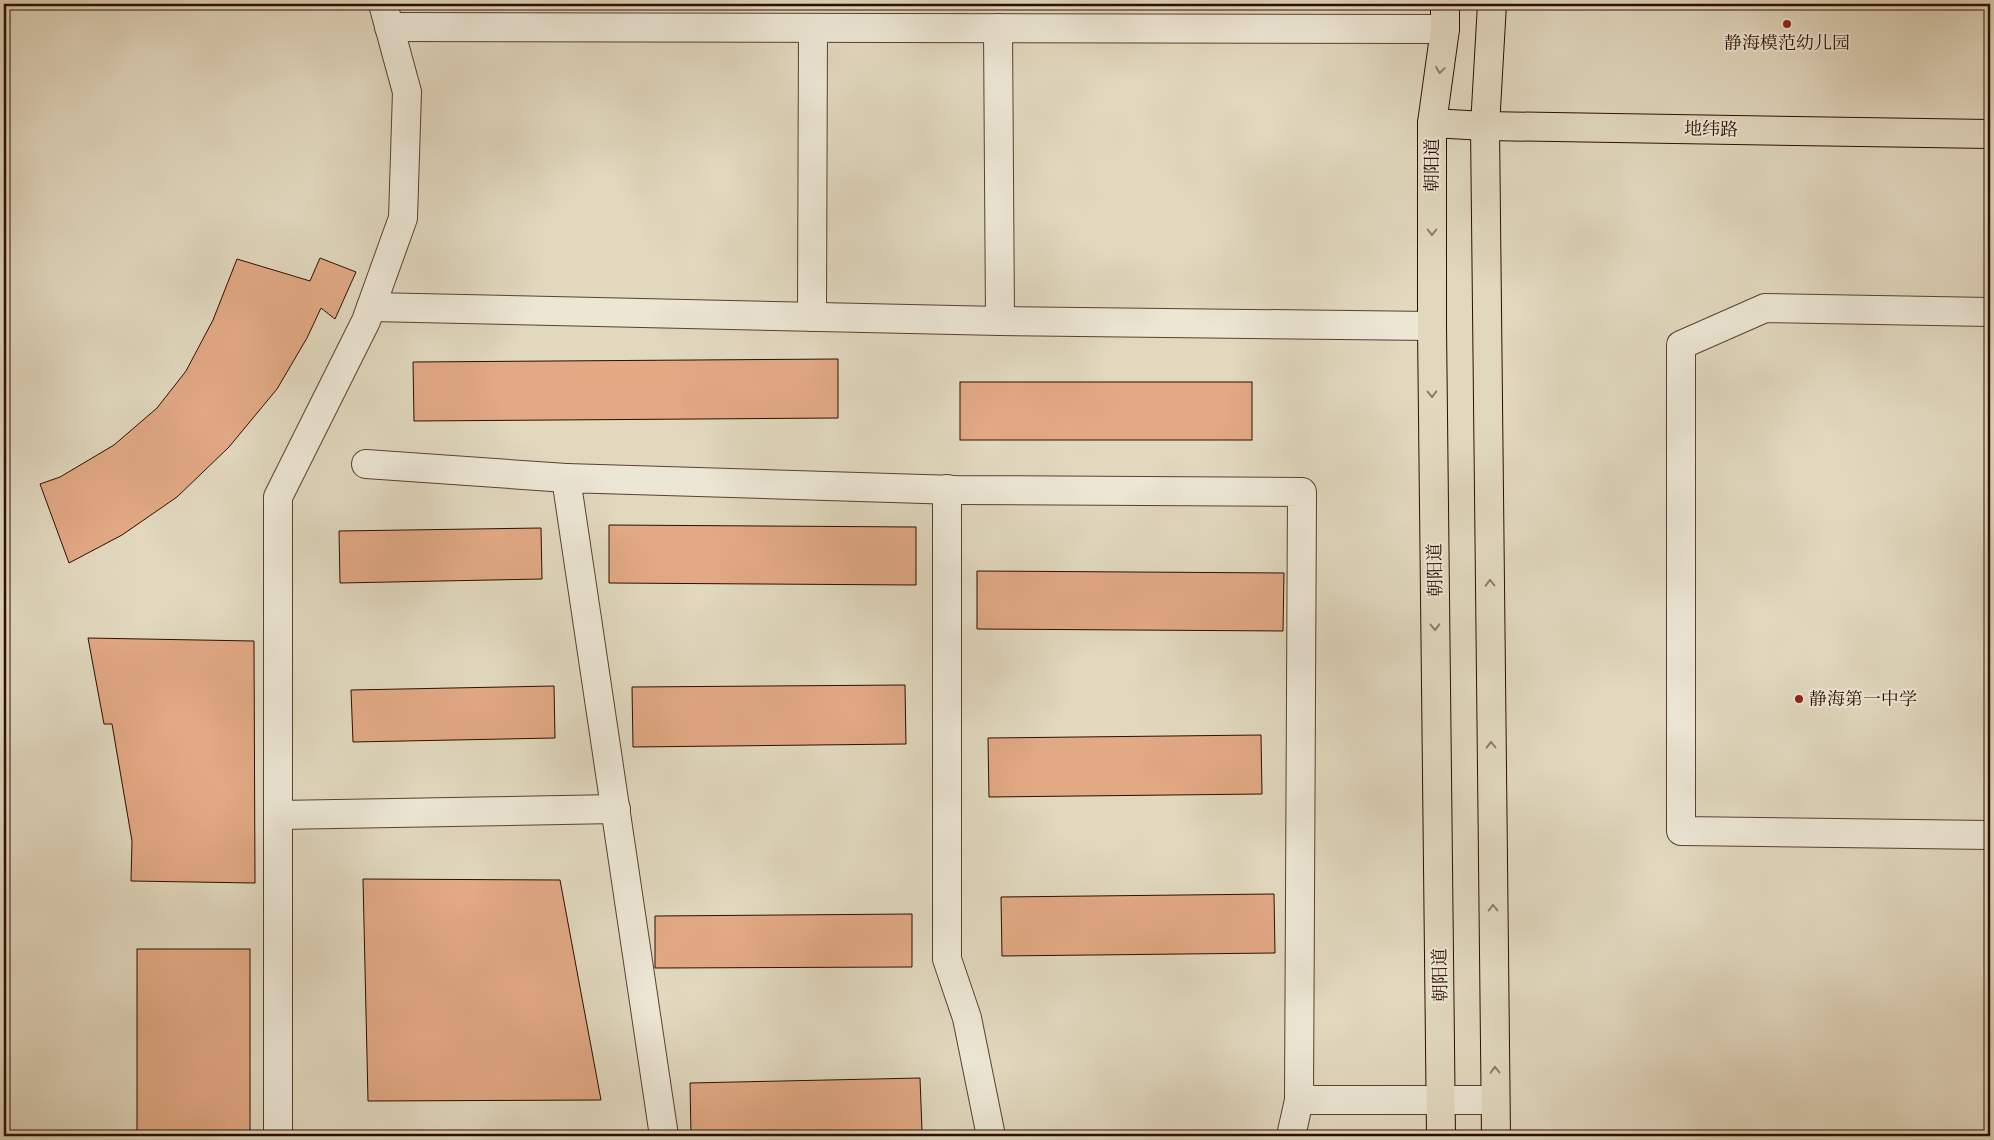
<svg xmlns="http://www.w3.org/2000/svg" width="1994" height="1140" viewBox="0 0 1994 1140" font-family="Vollkorn,'Noto Serif SC',serif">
<rect width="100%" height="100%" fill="#e1d8be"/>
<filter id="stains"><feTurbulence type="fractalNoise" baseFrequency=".004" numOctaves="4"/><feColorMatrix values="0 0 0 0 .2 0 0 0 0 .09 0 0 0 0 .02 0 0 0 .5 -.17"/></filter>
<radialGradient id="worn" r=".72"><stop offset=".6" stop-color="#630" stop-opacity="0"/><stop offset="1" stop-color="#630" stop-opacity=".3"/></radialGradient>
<g fill="#e1a984" stroke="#2e0e01">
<path d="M 320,258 L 356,272 L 335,319 L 321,308 L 307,338 L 277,389 L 229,447 L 177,497 L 122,535 L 69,563 L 40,484 L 60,477 L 114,445 L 157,408 L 186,371 L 213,320 L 237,259 L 310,281 Z"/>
<path d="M 838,359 L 838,418 L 414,421 L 413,362 Z"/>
<rect x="960" y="382" width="292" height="58"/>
<path d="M 609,525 L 916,527 L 916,585 L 609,583 Z"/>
<path d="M 541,528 L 542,579 L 340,583 L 339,531 Z"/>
<path d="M 977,571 L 1284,573 L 1283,631 L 977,629 Z"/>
<path d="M 88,638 L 254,641 L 255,883 L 131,881 L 132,841 L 112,724 L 104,724 Z"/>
<path d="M 905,685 L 906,744 L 633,747 L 632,687 Z"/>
<path d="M 554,686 L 555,738 L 353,742 L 351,690 Z"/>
<path d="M 1261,735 L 1262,794 L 989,797 L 988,738 Z"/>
<path d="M 363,879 L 560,880 L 601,1100 L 368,1101 Z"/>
<path d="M 1274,894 L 1275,953 L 1002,956 L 1001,897 Z"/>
<path d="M 912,914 L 912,967 L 655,968 L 655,916 Z"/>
<rect x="137" y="949" width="113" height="187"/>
<path d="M 920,1078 L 922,1131 L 691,1136 L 690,1083 Z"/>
</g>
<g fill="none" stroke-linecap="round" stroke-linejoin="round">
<g stroke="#5b4030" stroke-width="30">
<g id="minor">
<path d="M 389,27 L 1445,29"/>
<path d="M 998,28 L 1000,321"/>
<path d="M 371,307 L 1000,321 L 1432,326"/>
<path d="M 1990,312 L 1765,308 L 1681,345 L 1681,831 L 1990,835"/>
<path d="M 812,317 L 813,28"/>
<path d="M 366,464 L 566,478"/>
<path d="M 947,489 L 947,959 L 967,1018 L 991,1136"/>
<path d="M 278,815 L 616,809"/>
<path d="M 1299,1100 L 1495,1100"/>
<path d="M 278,1136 L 278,497 L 366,321 L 403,218 L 407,92 L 383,4"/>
<path d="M 664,1136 L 566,478 L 956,490 L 1302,492 L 1299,1100 L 1291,1136"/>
</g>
</g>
<g stroke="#2e0e01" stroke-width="30">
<g id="major">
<path d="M 1492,4 L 1485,126 L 1496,1136"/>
<path d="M 1432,123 L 1485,126 L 1990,134"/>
<path d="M 1441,1136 L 1432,326 L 1432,123 L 1445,29 L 1445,4"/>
</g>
</g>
<use href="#minor" stroke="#ece6d5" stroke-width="28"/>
<use href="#major" stroke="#e1d8be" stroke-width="28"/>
</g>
<defs><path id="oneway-chevron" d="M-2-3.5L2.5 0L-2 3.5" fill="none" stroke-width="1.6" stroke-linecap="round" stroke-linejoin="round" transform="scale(1.25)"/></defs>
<g stroke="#907d69">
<use href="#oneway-chevron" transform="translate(1440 70) rotate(98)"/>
<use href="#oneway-chevron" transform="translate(1432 232) rotate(90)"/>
<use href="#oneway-chevron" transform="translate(1432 394) rotate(89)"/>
<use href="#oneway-chevron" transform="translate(1490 583) rotate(-91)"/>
<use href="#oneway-chevron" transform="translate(1435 627) rotate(89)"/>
<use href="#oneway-chevron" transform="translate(1491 745) rotate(-91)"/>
<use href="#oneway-chevron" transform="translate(1493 908) rotate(-91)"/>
<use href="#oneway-chevron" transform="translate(1495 1070) rotate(-91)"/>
</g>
<g fill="#8f2418" stroke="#ece6d5" stroke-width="2">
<circle cx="1787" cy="24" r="5"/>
<circle cx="1799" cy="699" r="5"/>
</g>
<g text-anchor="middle" stroke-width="4" stroke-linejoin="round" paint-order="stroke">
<g font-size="18" fill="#2e0e01" stroke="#ece6d5">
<text x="1787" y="49">静海模范幼儿园</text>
<text x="1809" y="705" text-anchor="start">静海第一中学</text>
</g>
<g font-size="18" fill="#2e0e01" stroke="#ece6d5">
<text transform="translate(1711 129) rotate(1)" y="6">地纬路</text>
<text transform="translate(1432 165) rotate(-90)" y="6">朝阳道</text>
<text transform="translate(1435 570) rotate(-91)" y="6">朝阳道</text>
<text transform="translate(1440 975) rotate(-91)" y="6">朝阳道</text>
</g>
</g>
<rect width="1994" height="1140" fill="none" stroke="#e1d8be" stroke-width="20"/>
<rect x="5" y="5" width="1984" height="1130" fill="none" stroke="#2e0e01" stroke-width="2.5"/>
<rect x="10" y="10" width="1974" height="1120" fill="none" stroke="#2e0e01"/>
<rect width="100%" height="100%" filter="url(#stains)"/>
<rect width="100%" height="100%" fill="url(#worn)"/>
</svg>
